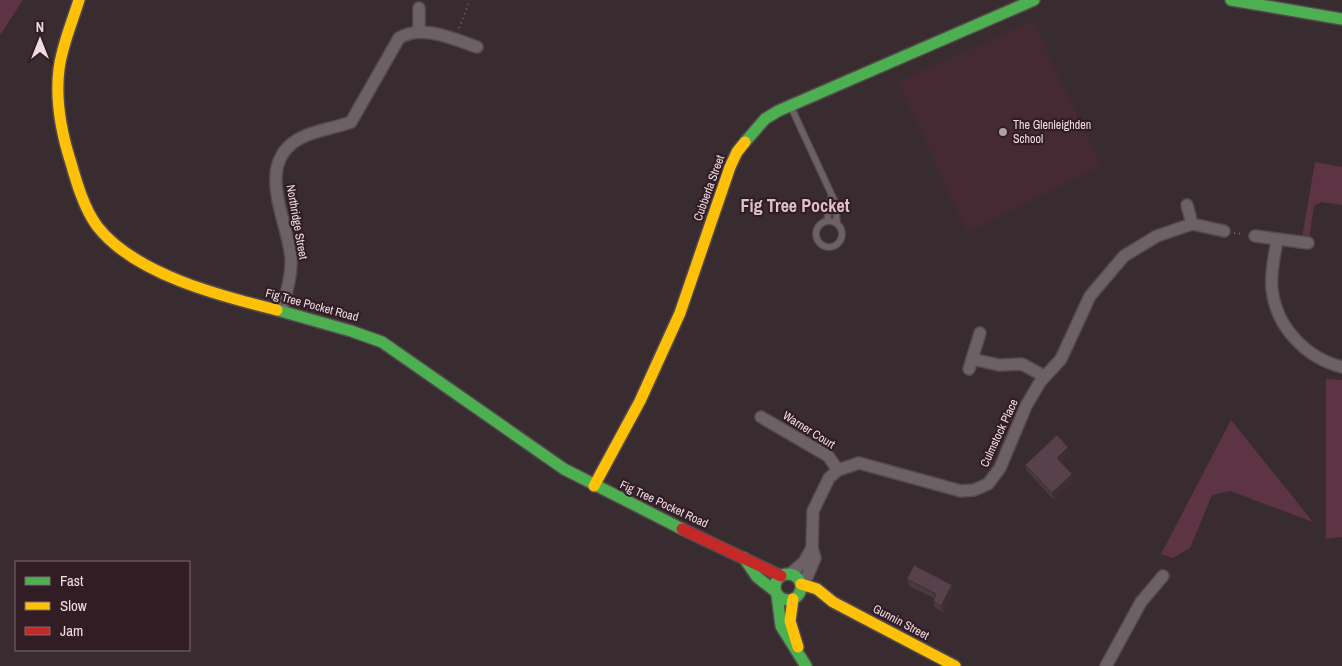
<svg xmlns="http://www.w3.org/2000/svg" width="1342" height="666" viewBox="0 0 1342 666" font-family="'Archivo Narrow',sans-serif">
<rect width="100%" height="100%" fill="#382c30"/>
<path fill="#452a33" d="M 1033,21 L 1101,165 L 967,232 L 898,82 Z"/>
<g fill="#5d3443">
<path d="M 0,0 L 23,0 L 0,35 Z"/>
<path d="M 1315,162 L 1342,167 L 1342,205 L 1321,202 L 1314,206 L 1309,239 L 1302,238 Z"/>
<path d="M 1326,379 L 1342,380 L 1342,537 L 1326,539 Z"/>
<path d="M 1231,420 L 1313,522 L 1230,491 L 1212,495 L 1190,548 L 1173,558 L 1161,554 Z"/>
</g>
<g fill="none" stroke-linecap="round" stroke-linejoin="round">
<g stroke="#544a4d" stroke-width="8">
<g id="lane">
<path d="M 791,107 L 835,202 L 837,223"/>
<path d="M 827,220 L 831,197"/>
<circle cx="829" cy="234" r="13"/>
</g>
</g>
<g stroke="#544a4d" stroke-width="14">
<g id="street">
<path d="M 419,8 L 419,31"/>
<path d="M 1187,205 L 1192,224"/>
<path d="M 1255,236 L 1308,243"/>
<path d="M 1277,239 C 1275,255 1270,273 1272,289 C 1276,327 1306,358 1342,367"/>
<path d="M 281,311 C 286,294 292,276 291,258 C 288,221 255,166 297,140 C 313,130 333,129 351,122 L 399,38 C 422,24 454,39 477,47"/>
<path d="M 972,359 L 999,365 L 1022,364 L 1044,376"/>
<path d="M 969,369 L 980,333"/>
<path d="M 761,417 L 828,456 L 838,470"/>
<path d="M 790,574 L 804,562 L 812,548"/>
<path d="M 800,581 L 807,577 L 815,558 L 812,548 L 813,511 L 829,478 L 838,470 L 859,463 L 961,491 L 974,490 L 988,484 L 1000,468 L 1026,406 L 1040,382 L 1061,359 L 1090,296 L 1124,256 L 1157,236 L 1192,224 L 1224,231"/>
<path d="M 1106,666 L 1141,602 L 1163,576"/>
</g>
</g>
<g stroke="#544a4d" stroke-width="14">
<g id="fast">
<path d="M 1231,0 L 1342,19"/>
<path d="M 745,142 L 765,119 L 778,111 L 1034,0"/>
<path d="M 277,310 L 351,331 L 382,342 L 564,469 L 682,529"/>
<path d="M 744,558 L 757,577 L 775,591"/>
<circle cx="788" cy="587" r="13"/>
<path d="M 777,595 L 781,626 L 806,666"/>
</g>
</g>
<g stroke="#544a4d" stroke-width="14">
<g id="slow">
<path d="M 79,0 C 72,23 62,45 59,69 C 55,101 61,132 71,163 C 77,184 84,208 97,226 C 134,274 220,296 277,310"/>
<path d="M 594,486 L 640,401 L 680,313 L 730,167 L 737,152 L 745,142"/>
<path d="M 801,584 L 817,589 L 833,602 L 955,666"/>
<path d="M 793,599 L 790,621 L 798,647"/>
</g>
</g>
<g stroke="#544a4d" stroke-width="14">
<path id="jam" d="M 682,529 L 781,576"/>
</g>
<g stroke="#746b6e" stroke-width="2" stroke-dasharray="1 4" stroke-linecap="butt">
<path d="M 459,28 L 470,0"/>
<path d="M 1234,233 L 1244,234"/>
</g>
<use href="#lane" stroke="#6c6266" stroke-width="5.5"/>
<use href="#street" stroke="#6c6266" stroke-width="11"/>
<use href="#fast" stroke="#4caf50" stroke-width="11"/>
<use href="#slow" stroke="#ffc107" stroke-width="11"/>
<use href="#jam" stroke="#c62828" stroke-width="11"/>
</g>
<g fill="#4b3940">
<path d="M 1071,454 L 1061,463 L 1075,481 L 1054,500 L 1027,471 L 1025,465 Z"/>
<path d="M 907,579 L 954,592 L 944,612 L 935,608 L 933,601 L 934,598 L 909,586 Z"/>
</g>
<g fill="#3d2e34">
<path d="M 1068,447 L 1071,454 L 1059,465 L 1057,458 Z"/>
<path d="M 1072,474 L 1075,481 L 1054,500 L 1052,493 Z"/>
<path d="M 952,585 L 954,592 L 944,612 L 941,606 Z"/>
</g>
<g fill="#57424b" stroke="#3d2e34">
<path d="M 1057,435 L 1068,447 L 1057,458 L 1072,474 L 1052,493 L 1025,465 Z"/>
<path d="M 914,565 L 952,585 L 941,606 L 933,601 L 936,594 L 907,579 Z"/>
</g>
<circle fill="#ae9fa4" stroke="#331d25" stroke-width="2" cx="1003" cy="132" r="5"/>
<g text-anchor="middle" stroke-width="4.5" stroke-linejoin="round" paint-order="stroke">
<g font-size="12" fill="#eddde2" stroke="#331d25" text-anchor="start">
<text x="1013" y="129">The Glenleighden<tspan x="1013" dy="14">School</tspan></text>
</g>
<g font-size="12" fill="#eddde2" stroke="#331d25">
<text transform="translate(709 188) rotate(-70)" y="4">Cubberla Street</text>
<text transform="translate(297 222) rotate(80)" y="4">Northridge Street</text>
<text transform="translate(312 305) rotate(15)" y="4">Fig Tree Pocket Road</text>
<text transform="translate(809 430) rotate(32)" y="4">Warner Court</text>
<text transform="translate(999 433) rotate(-65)" y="4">Culmstock Place</text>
<text transform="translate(664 504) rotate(25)" y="4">Fig Tree Pocket Road</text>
<text transform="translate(901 622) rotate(28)" y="4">Gunnin Street</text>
</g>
<g font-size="18" font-weight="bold" fill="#ddc0c9" stroke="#331d25">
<text x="795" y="212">Fig Tree Pocket</text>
</g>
</g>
<rect x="15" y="561" width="175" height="90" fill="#331d25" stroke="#7d6a71"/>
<rect x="25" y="577" width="25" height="8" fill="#4caf50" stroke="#7d6a71"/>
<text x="60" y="586" font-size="15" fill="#eddde2">Fast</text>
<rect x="25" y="602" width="25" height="8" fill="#ffc107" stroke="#7d6a71"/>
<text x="60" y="611" font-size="15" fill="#eddde2">Slow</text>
<rect x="25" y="627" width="25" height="8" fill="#c62828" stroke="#7d6a71"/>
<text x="60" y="636" font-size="15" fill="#eddde2">Jam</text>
<g transform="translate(40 40)" stroke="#331d25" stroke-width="4" paint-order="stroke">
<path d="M0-4L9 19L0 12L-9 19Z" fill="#eddde2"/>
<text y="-8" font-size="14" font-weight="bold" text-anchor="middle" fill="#eddde2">N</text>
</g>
</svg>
